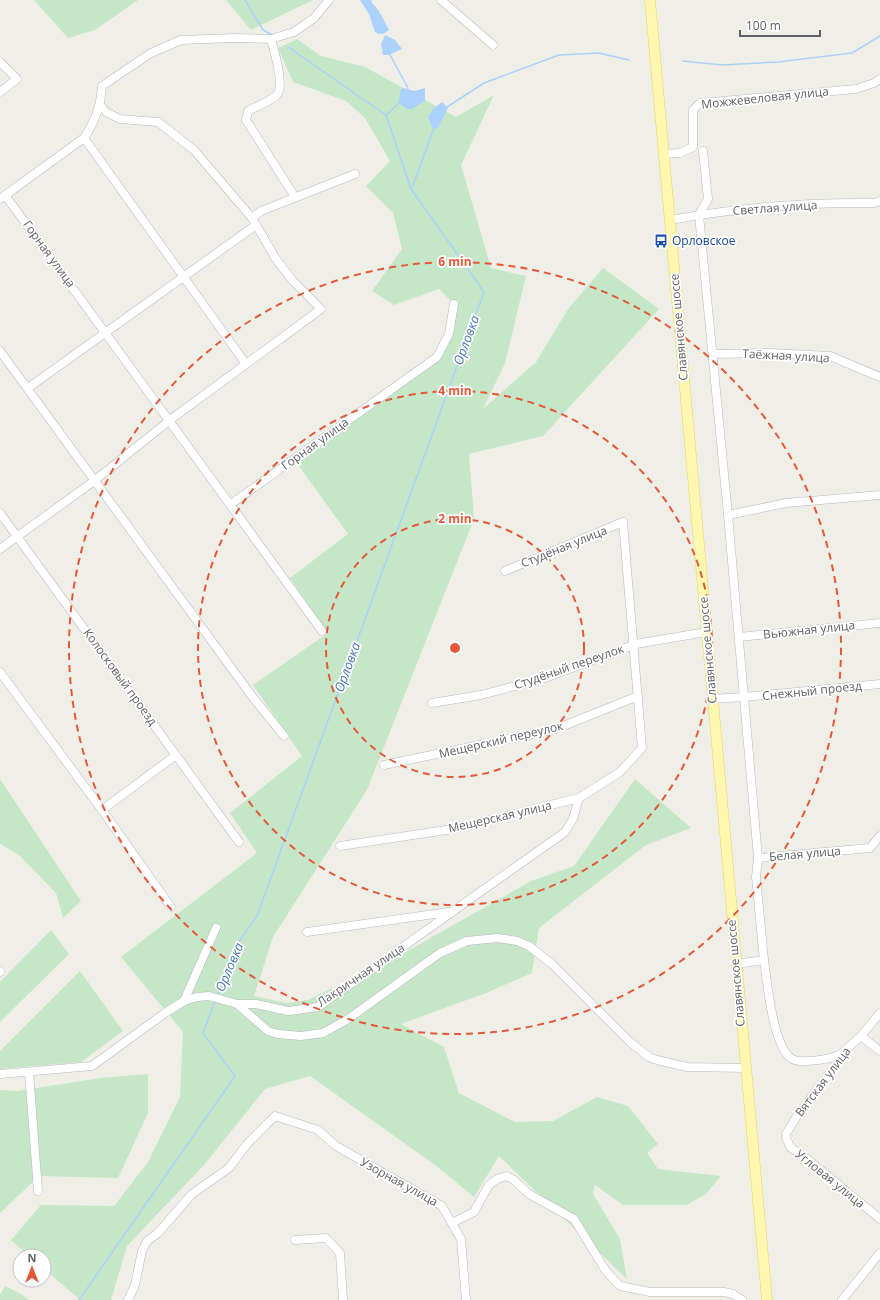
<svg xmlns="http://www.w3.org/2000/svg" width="880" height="1300" viewBox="0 0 880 1300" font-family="'Open Sans',sans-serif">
<rect width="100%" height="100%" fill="#f0efe7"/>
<g fill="#c5e7c8">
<path d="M 34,0 L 138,0 L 95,30 L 68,38 Z"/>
<path d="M 226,0 L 313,0 L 251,30 Z"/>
<path d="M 297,39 L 321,56 L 365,67 L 456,117 L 494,95 L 461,165 L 491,268 L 526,276 L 505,363 L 483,409 L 536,362 L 568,309 L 603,268 L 659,309 L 543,436 L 469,454 L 474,519 L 367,790 L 273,937 L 254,996 L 286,1003 L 308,1000 L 402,954 L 531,881 L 574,866 L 635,779 L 691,828 L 646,845 L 539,928 L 532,973 L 486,993 L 401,1024 L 444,1047 L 459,1093 L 515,1122 L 553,1121 L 597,1097 L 628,1106 L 658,1144 L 647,1153 L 658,1169 L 721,1176 L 706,1194 L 686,1205 L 623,1205 L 595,1185 L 593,1194 L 620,1239 L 627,1279 L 499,1156 L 474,1197 L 435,1165 L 310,1076 L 265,1089 L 204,1165 L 127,1246 L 111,1300 L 80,1300 L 44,1269 L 44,1256 L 29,1256 L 11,1240 L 41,1205 L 114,1206 L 148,1162 L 180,1097 L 183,1032 L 121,957 L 257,853 L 230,813 L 302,756 L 253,685 L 328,633 L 290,578 L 348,534 L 296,462 L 439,358 L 454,304 L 439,289 L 394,305 L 372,291 L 402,249 L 393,213 L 366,186 L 390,161 L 365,118 L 346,101 L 293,82 L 278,48 Z"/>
<path d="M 0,779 L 81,901 L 63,918 L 56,893 L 19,855 L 0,844 Z"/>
<path d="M 51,930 L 69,954 L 0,1022 L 0,982 Z"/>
<path d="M 80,971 L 123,1031 L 81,1062 L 0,1069 L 0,1051 Z"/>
<path d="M 148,1074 L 148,1113 L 118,1178 L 39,1176 L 0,1213 L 0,1090 L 17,1091 L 100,1078 Z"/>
<path d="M 5,1286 L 21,1294 L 29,1300 L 0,1300 L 0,1295 Z"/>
</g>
<g fill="#abd1fc">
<path d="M 360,0 L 371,0 L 372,3 L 379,11 L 389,30 L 383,34 L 379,34 L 375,32 L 369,14 Z"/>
<path d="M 385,35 L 395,40 L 402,49 L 389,55 L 383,55 L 381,44 Z"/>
<path d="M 403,88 L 415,91 L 425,88 L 425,101 L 412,109 L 407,109 L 399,103 L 400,91 Z"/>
<path d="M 442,102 L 448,108 L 438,128 L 433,129 L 428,117 L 433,109 Z"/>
</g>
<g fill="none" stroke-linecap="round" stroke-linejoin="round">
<g stroke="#abd1fc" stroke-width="1.5">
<path d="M 245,0 L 263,30 L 273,35"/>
<path d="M 389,53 L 408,88 L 407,90"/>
<path d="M 683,61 L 722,65 L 778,62 L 852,53 L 880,36"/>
<path d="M 447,107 L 484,83 L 559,55 L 599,53 L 629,60"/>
<path d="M 386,115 L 400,102"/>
<path d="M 412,188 L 434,128"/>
<path d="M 217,995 L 237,944 L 257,916 L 484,292 L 411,189 L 386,115 L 288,47"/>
<path d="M 79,1300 L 235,1076 L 203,1033 L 215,1001"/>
</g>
<g stroke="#b7b9bd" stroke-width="9">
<g id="minor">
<path d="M 441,0 L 493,45"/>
<path d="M 271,39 C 274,51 286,87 276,96 C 268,102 257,106 248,111 L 246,120 L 295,197"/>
<path d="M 0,62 L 17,79 L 0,92"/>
<path d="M 84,138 L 246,364"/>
<path d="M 703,151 L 708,199 L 699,215 L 728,515 L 758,858"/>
<path d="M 664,154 L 680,153 L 693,147 L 693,110 L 700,103 L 856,89 L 874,83 L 880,79"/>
<path d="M 5,195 L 322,631"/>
<path d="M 0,199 L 84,138 C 95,122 101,106 102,86 L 151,53 L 181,40 L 234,38 L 271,39 L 294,32 L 314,18 L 329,0"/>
<path d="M 252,218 L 261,211 L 355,174"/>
<path d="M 670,220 C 736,208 807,202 874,203 L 880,201"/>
<path d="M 0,351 L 254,699 L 284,736"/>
<path d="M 713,354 L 771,353 L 830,356 L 880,377"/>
<path d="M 28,388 L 256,225"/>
<path d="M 231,504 L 437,357 L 449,334 L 454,304"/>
<path d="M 0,513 L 239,842"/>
<path d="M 728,515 L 786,503 L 880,495"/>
<path d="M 0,549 L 94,481 L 170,420 L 321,309 L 293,281 L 276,259 L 252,218 L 194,150 L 158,122 L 120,119 L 106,112 L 100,105"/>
<path d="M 739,637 L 880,623"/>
<path d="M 0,672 L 102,810 L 171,907"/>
<path d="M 712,699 L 744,697 L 880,684"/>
<path d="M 432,703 L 481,695 L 545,678 L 636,644 L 706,632"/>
<path d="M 384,765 L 556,729 L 638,696"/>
<path d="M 102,810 L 176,755"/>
<path d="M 340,846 L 453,829 L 579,798 L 620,772 L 642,748 L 623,522 L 505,571"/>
<path d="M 307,932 L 449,912"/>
<path d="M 764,960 C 767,982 773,1047 792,1059 C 802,1064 830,1059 840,1055"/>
<path d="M 736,964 L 764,960 L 756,877 L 758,858 L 870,848 L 880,836"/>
<path d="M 0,971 L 0,972"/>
<path d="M 184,1001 L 216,928"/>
<path d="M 238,1004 L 256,1004 L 288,1011 L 318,1007 L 565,832 L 573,819 L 579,798"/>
<path d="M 880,1013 L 861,1036 L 840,1055 L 840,1060 L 797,1116 L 786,1134 L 786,1138 L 791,1148 L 805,1157 L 880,1219"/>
<path d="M 861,1036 L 880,1051"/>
<path d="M 29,1072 L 38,1191"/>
<path d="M 0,1074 L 92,1066 L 165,1013 L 184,1001 L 197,997 L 209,996 L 237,1004 L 268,1031 L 278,1034 L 301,1036 L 323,1033 L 348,1019 L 440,953 L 467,941 L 498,938 L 517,941 L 529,946 L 552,964 L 630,1042 L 649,1057 L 657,1060 L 687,1067 L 745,1068"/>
<path d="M 452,1223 L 474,1212 L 489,1185 L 497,1179 L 507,1176 L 514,1180 L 529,1194 L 574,1219 L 606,1271 L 620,1286 L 650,1292 L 724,1292 L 733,1294 L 742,1300"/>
<path d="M 295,1240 L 326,1238 L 340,1253 L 343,1300"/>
<path d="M 128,1300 L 135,1285 L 142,1251 L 147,1241 L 158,1233 L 192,1194 L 229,1168 L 247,1144 L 275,1116 L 318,1130 L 336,1146 L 442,1206 L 461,1239 L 466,1300"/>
<path d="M 842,1300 L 880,1253"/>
</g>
</g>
<g stroke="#edd463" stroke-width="11">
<path id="major" d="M 650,0 L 767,1300"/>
</g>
<use href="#minor" stroke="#fff" stroke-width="8"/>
<use href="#major" stroke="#fdf7b0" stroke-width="10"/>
</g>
<g fill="none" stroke="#e45739" stroke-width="2" stroke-dasharray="7 5">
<circle cx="455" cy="648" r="129"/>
<circle cx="455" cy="648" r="257"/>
<circle cx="455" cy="648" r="386"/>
</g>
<defs>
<g id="bus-bare" transform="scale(1.08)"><path d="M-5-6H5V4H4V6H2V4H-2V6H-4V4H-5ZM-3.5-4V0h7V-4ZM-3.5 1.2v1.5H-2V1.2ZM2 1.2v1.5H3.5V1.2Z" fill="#1a4fb4" stroke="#fff" stroke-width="2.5" paint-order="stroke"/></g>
</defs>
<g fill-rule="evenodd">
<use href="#bus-bare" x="661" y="241"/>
</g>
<g text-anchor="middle" stroke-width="3.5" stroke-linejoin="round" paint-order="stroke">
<g font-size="12" fill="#5f6267" stroke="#fff">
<text transform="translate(765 98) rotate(-6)" y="4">Можжевеловая улица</text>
<text transform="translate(775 208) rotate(-4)" y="4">Светлая улица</text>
<text transform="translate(49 254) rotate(54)" y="4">Горная улица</text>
<text transform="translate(679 327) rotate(-95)" y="4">Славянское шоссе</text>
<text transform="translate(786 356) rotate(3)" y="4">Таёжная улица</text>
<text transform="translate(315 444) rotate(-36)" y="4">Горная улица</text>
<text transform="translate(564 547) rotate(-22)" y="4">Студёная улица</text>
<text transform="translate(809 630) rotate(-6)" y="4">Вьюжная улица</text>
<text transform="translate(708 650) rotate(-95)" y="4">Славянское шоссе</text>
<text transform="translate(569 667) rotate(-19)" y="4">Студёный переулок</text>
<text transform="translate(120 677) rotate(54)" y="4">Колосковый проезд</text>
<text transform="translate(812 691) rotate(-6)" y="4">Снежный проезд</text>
<text transform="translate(501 740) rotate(-13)" y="4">Мещерский переулок</text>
<text transform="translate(500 817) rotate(-13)" y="4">Мещерская улица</text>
<text transform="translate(805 854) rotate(-5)" y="4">Белая улица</text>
<text transform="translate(736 973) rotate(-95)" y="4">Славянское шоссе</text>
<text transform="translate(361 975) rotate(-34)" y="4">Лакричная улица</text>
<text transform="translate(823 1082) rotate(-53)" y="4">Вятская улица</text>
<text transform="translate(830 1179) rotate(39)" y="4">Угловая улица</text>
<text transform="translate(399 1182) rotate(29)" y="4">Узорная улица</text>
</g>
<g font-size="12" fill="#164399" stroke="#fff" text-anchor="start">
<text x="672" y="245">Орловское</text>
</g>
<g font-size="13" font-style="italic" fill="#4a75b8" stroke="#fff">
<text transform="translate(466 340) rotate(-70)" y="5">Орловка</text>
<text transform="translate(347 667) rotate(-70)" y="5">Орловка</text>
<text transform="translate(229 967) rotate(-67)" y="5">Орловка</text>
</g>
</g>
<circle cx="455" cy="648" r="6" fill="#e45739" stroke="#fff" stroke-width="2"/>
<g font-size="12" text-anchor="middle" font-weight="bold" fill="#e45739" stroke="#fff" stroke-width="3.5" stroke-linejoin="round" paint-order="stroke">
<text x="455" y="266">6 min</text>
<text x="455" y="395">4 min</text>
<text x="455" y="523">2 min</text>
</g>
<g transform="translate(32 1268)"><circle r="19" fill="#ffffff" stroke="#bfc0c2"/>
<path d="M0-3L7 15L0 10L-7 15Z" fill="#e45739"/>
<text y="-6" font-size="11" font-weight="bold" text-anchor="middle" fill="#5f6267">N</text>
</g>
<path d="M740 30v6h80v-6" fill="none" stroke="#5f6267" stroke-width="2"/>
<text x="746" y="30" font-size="12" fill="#5f6267" stroke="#ffffff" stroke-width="3" paint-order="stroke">100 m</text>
</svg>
